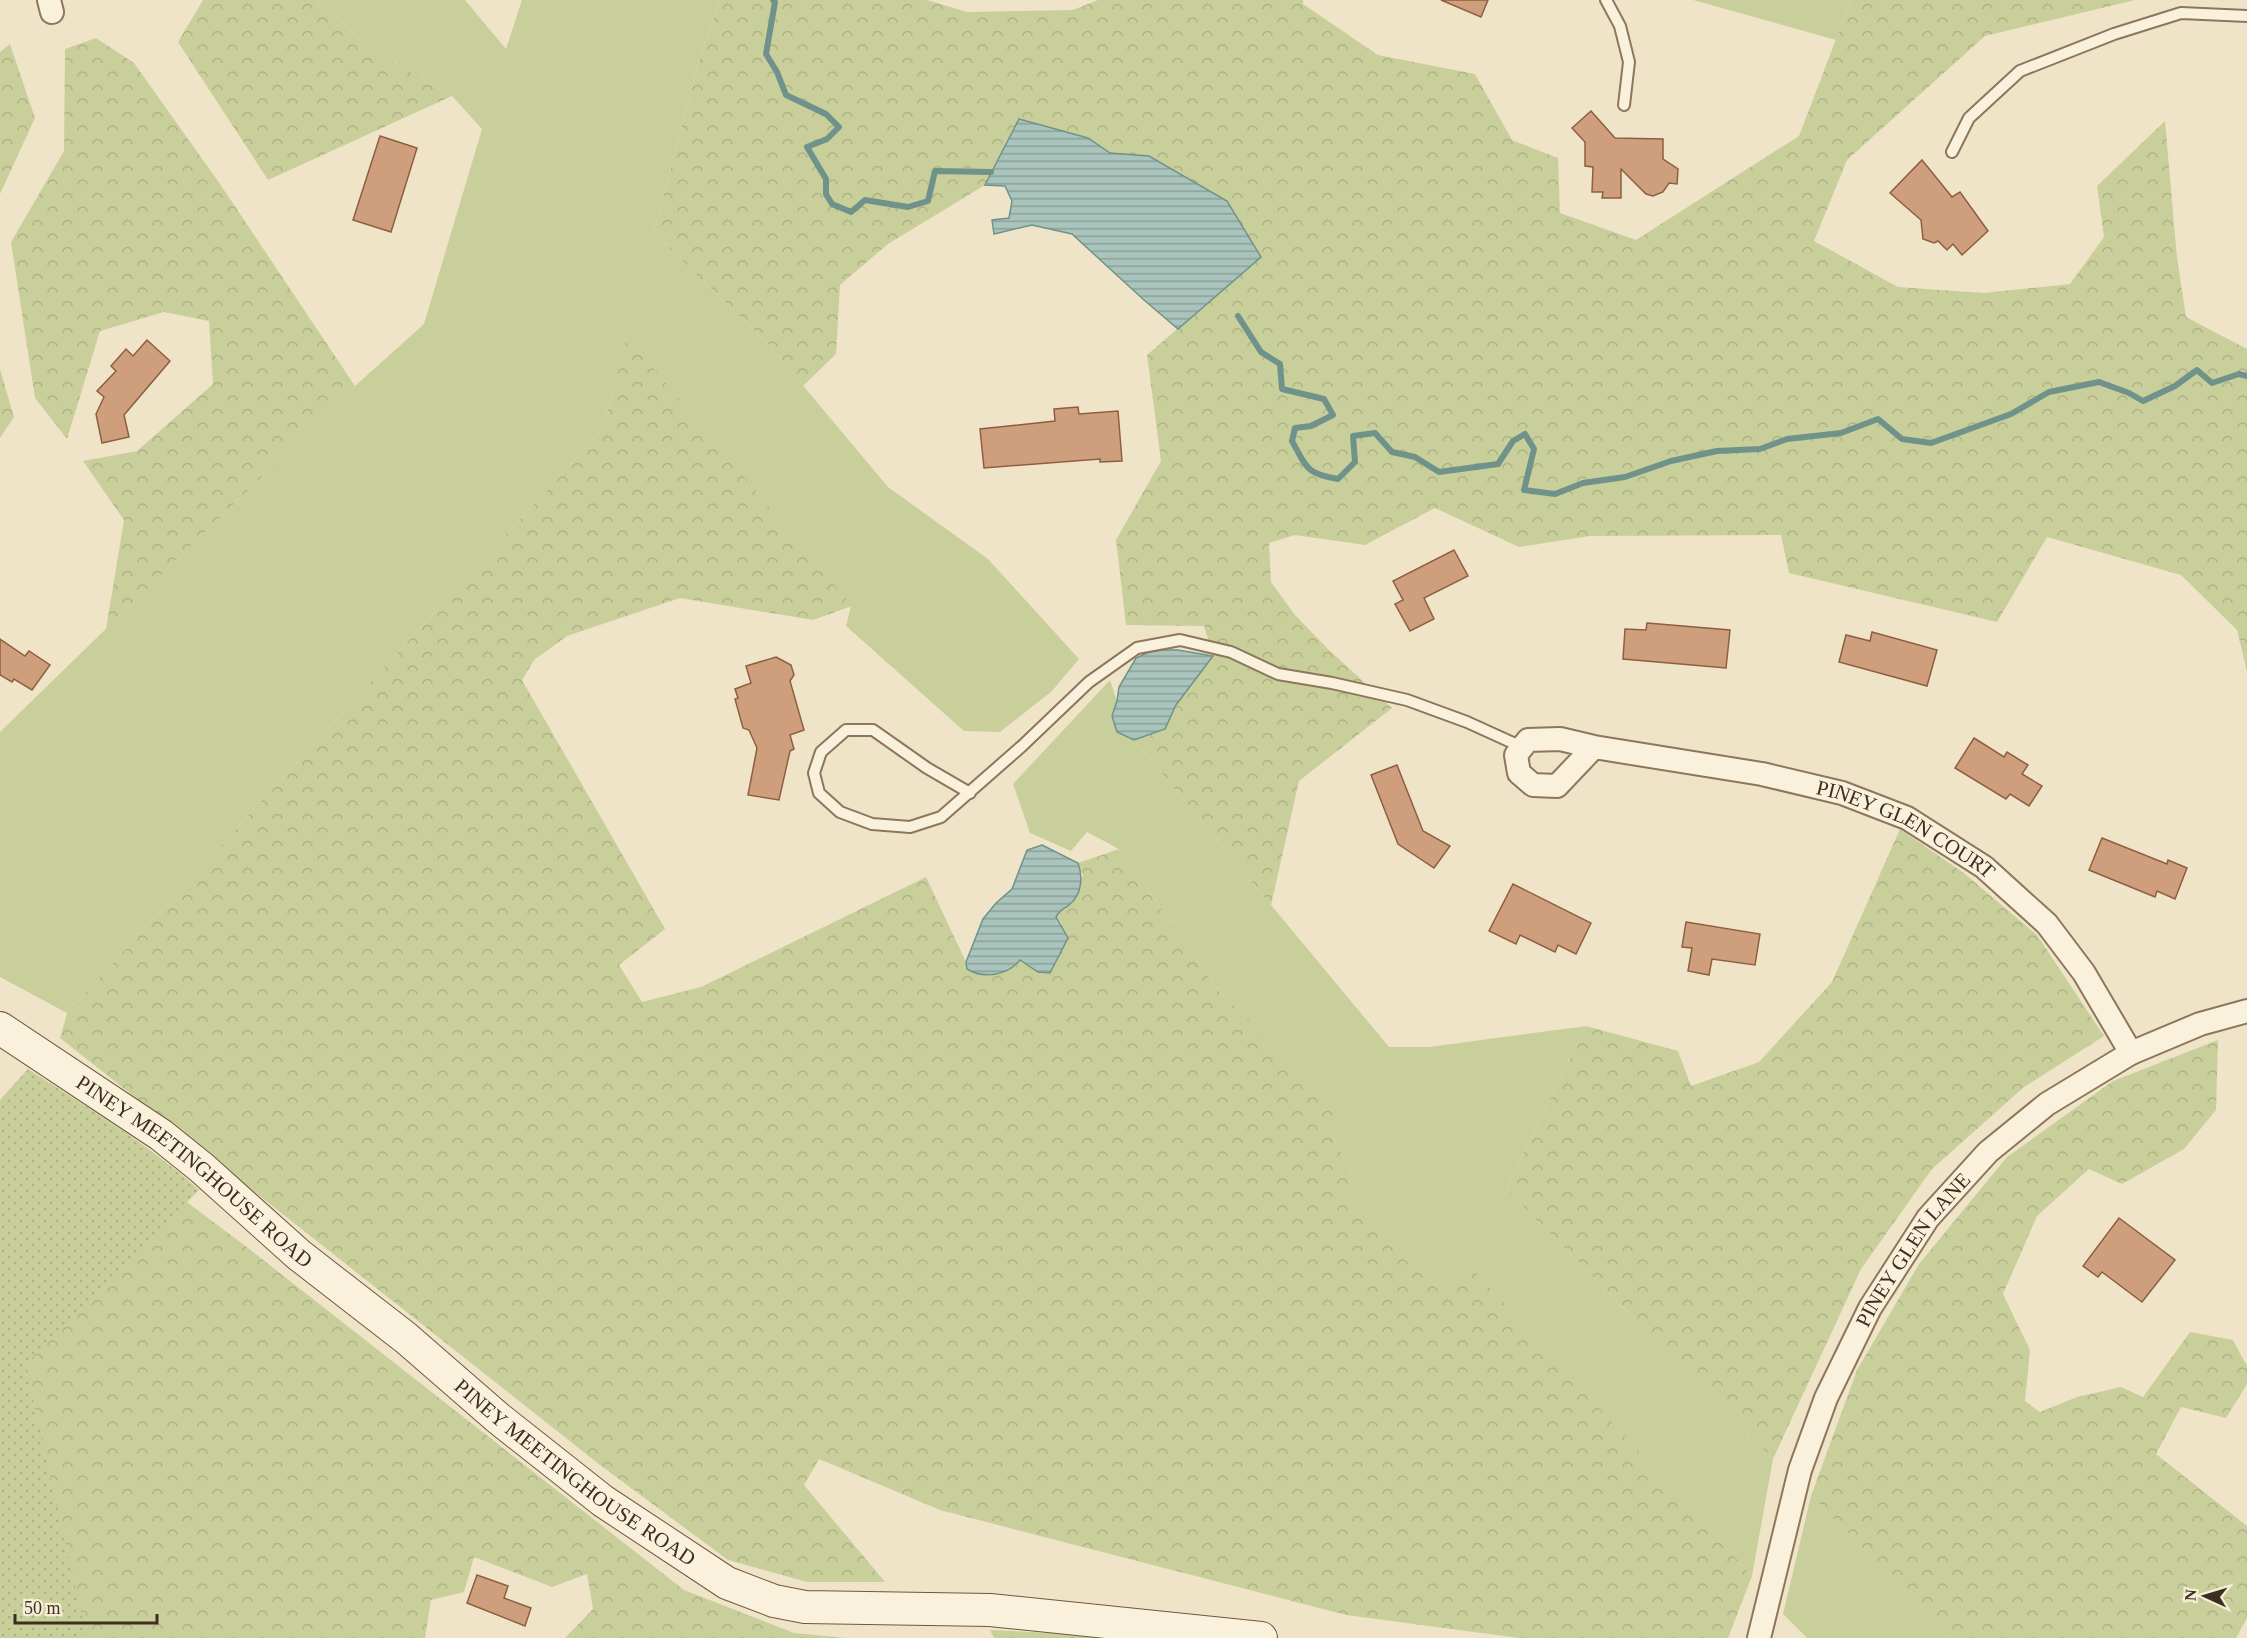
<svg xmlns="http://www.w3.org/2000/svg" width="2247" height="1638" viewBox="0 0 2247 1638" font-family="'Times New Roman',serif">
<defs>
<pattern id="forest-crowns" width="20" height="18" patternUnits="userSpaceOnUse" patternTransform="scale(1.5)"><rect width="20" height="18" fill="#c9cf9b"/><path d="M2 6a3 3 0 1 1 6 0M12 15a3 3 0 1 1 6 0" fill="none" stroke="#aeb285"/></pattern>
<pattern id="park-dots" width="8" height="8" patternUnits="userSpaceOnUse" patternTransform="scale(1.5)"><rect width="8" height="8" fill="#c9cf9b"/><path d="M2 2h.1M6 6h.1" fill="none" stroke="#aeb285" stroke-width="1.8" stroke-linecap="round"/></pattern>
<pattern id="water-rules" width="6" height="5" patternUnits="userSpaceOnUse" patternTransform="scale(1.5)"><rect width="6" height="5" fill="#a9c4bc"/><path d="M0 2.5h6" fill="none" stroke="#8ba098"/></pattern>
</defs>
<rect width="100%" height="100%" fill="#f0e4c8"/>
<g fill="#c9cf9b">
<path d="M 318,0 L 465,0 L 506,49 L 522,0 L 720,0 L 697,67 L 654,233 L 769,345 L 888,487 L 988,559 L 1079,659 L 1052,691 L 1000,732 L 964,731 L 846,626 L 851,606 L 627,338 L 603,429 L 67,1013 L 0,977 L 0,732 L 355,386 L 424,324 L 482,129 L 452,96 L 372,50 Z"/>
<path d="M 1693,0 L 1851,0 L 1836,40 Z"/>
<path d="M 1110,680 L 1117,701 L 1112,716 L 1117,732 L 1134,740 L 1389,1047 L 1429,1047 L 1586,1026 L 1506,1189 L 1773,1459 L 1752,1576 L 1471,1268 L 1446,1294 L 1337,1199 L 1353,1177 L 1327,1125 L 1336,1107 L 1218,990 L 1119,849 L 1087,832 L 1071,851 L 1030,833 L 1013,784 Z"/>
<path d="M 1811,1496 L 1952,1638 L 1807,1638 L 1783,1614 Z"/>
</g>
<g fill="url(#forest-crowns)">
<path d="M 203,0 L 318,0 L 372,50 L 452,96 L 268,180 L 178,42 Z"/>
<path d="M 720,0 L 927,0 L 967,12 L 1073,10 L 1098,0 L 1303,0 L 1303,4 L 1378,55 L 1475,74 L 1512,140 L 1558,158 L 1560,213 L 1636,240 L 1799,136 L 1851,0 L 2135,0 L 1985,36 L 1847,160 L 1814,241 L 1898,287 L 1983,293 L 2070,284 L 2104,237 L 2097,186 L 2165,121 L 2177,258 L 2186,317 L 2247,349 L 2247,671 L 2237,630 L 2181,575 L 2047,537 L 1997,622 L 1789,573 L 1781,535 L 1590,536 L 1519,547 L 1435,508 L 1365,545 L 1295,535 L 1269,543 L 1271,582 L 1295,615 L 1328,649 L 1392,708 L 1299,781 L 1271,905 L 1134,740 L 1165,729 L 1176,705 L 1213,656 L 1204,626 L 1126,625 L 1116,540 L 1161,461 L 1147,355 L 1261,257 L 1143,155 L 1110,153 L 1088,138 L 1020,119 L 985,185 L 888,244 L 840,285 L 836,354 L 803,386 L 769,345 L 654,233 L 697,67 Z"/>
<path d="M 96,38 L 134,63 L 220,184 L 355,386 L 106,629 L 124,520 L 83,461 L 137,451 L 213,384 L 209,321 L 164,312 L 100,331 L 67,439 L 35,398 L 11,242 L 64,151 L 65,49 Z"/>
<path d="M 10,44 L 35,118 L 0,194 L 0,52 Z"/>
<path d="M 627,337 L 852,606 L 813,620 L 680,598 L 567,636 L 534,660 L 522,680 L 665,929 L 619,965 L 642,1002 L 701,987 L 926,877 L 966,962 L 967,969 L 990,976 L 1017,964 L 1020,960 L 1024,963 L 1062,924 L 1056,917 L 1061,909 L 1070,904 L 1083,875 L 1078,863 L 1119,849 L 1218,990 L 1337,1107 L 1327,1125 L 1353,1177 L 1338,1199 L 1446,1294 L 1471,1267 L 1752,1576 L 1728,1638 L 1519,1638 L 1346,1615 L 940,1510 L 819,1459 L 804,1485 L 885,1582 L 807,1582 L 728,1560 L 600,1465 L 60,1038 L 67,1013 L 603,429 Z"/>
<path d="M 0,369 L 14,417 L 0,438 Z"/>
<path d="M 1900,829 L 1965,874 L 2037,935 L 2104,1036 L 2024,1087 L 1932,1169 L 1861,1269 L 1773,1459 L 1506,1189 L 1586,1026 L 1678,1051 L 1691,1086 L 1759,1062 L 1832,982 Z"/>
<path d="M 2218,1040 L 2216,1110 L 2184,1149 L 2122,1184 L 2089,1169 L 2037,1216 L 2003,1294 L 2030,1350 L 2025,1401 L 2040,1412 L 2077,1397 L 2121,1387 L 2143,1397 L 2190,1332 L 2233,1340 L 2247,1366 L 2247,1384 L 2226,1418 L 2181,1407 L 2156,1454 L 2247,1526 L 2247,1618 L 2236,1638 L 1952,1638 L 1811,1496 L 1857,1370 L 1919,1264 L 2007,1157 L 2113,1081 Z"/>
<path d="M 27,1082 L 248,1248 L 684,1590 L 794,1633 L 846,1638 L 565,1638 L 593,1609 L 587,1574 L 552,1587 L 474,1557 L 464,1592 L 431,1600 L 425,1638 L 0,1638 L 0,1110 Z"/>
<path d="M 990,1630 L 1092,1635 L 1094,1638 L 994,1638 Z"/>
</g>
<path fill="url(#park-dots)" d="M 28,1069 C 87,1107 147,1143 199,1190 L 25,1365 L 87,1638 L 0,1638 L 0,1100 Z"/>
<g fill="url(#water-rules)" stroke="#6f938a" stroke-width="1.5">
<path d="M 1019,119 L 1088,138 L 1110,153 L 1149,156 L 1227,201 L 1261,257 L 1178,329 L 1144,300 L 1072,234 L 1032,225 L 994,234 L 992,220 L 1009,218 L 1012,201 L 1005,186 L 985,185 Z"/>
<path d="M 1162,650 L 1178,650 L 1213,656 L 1176,705 L 1165,729 L 1134,740 L 1117,732 L 1112,716 L 1117,701 L 1119,687 L 1136,658 L 1149,652 Z"/>
<path d="M 1042,845 L 1078,863 C 1083,876 1082,894 1070,904 C 1064,910 1062,907 1056,917 L 1068,938 L 1050,973 L 1038,972 L 1020,960 C 1007,976 983,979 967,969 L 966,962 L 983,919 L 996,903 L 1012,889 L 1027,850 Z"/>
</g>
<g fill="none" stroke-linecap="round" stroke-linejoin="round">
<g stroke="#6f938a" stroke-width="6">
<path d="M 773,0 L 775,2 L 766,54 L 777,72 L 786,95 L 826,114 L 839,127 L 827,139 L 807,147 L 826,179 L 826,194 L 832,204 L 851,212 L 865,200 L 908,207 L 928,201 L 935,171 L 991,172"/>
<path d="M 1238,316 L 1261,352 L 1280,364 L 1282,389 L 1324,399 L 1333,415 L 1311,426 L 1295,428 L 1292,441 C 1307,468 1306,474 1338,479 L 1355,462 L 1353,436 L 1375,433 L 1392,452 L 1415,457 L 1439,472 L 1498,464 L 1513,441 L 1525,434 L 1534,449 L 1524,490 L 1555,494 L 1583,483 L 1625,477 L 1671,461 L 1717,451 L 1760,449 L 1787,439 L 1841,433 L 1878,419 L 1902,439 L 1931,443 L 2011,414 L 2049,392 L 2099,382 L 2129,393 L 2143,401 L 2175,386 L 2197,370 L 2212,383 L 2239,374 L 2247,376"/>
</g>
</g>
<g fill="#cf9f7d" stroke="#8d5f41" stroke-width="1.5">
<path d="M 1441,0 L 1488,0 L 1481,17 Z"/>
<path d="M 1591,111 L 1615,138 L 1663,139 L 1663,159 L 1678,169 L 1677,184 L 1669,183 L 1663,192 L 1653,196 L 1646,194 L 1621,169 L 1621,198 L 1602,198 L 1603,192 L 1592,192 L 1593,167 L 1585,166 L 1585,142 L 1572,128 Z"/>
<path d="M 380,136 L 417,148 L 391,232 L 353,220 Z"/>
<path d="M 1922,160 L 1952,197 L 1960,192 L 1988,231 L 1962,255 L 1953,244 L 1947,250 L 1938,241 L 1934,243 L 1923,239 L 1921,220 L 1890,193 Z"/>
<path d="M 147,340 L 170,361 L 124,415 L 129,437 L 102,443 L 96,414 L 104,397 L 97,391 L 116,371 L 111,366 L 126,349 L 133,356 Z"/>
<path d="M 1078,407 L 1079,414 L 1118,411 L 1122,461 L 1100,462 L 1100,459 L 984,468 L 980,429 L 1055,421 L 1054,409 Z"/>
<path d="M 1454,550 L 1468,576 L 1424,598 L 1434,619 L 1410,631 L 1395,604 L 1403,600 L 1393,581 Z"/>
<path d="M 1647,623 L 1730,630 L 1726,668 L 1623,659 L 1625,629 L 1646,630 Z"/>
<path d="M 1872,632 L 1937,650 L 1927,686 L 1839,662 L 1846,635 L 1870,641 Z"/>
<path d="M 0,639 L 25,656 L 29,651 L 50,665 L 32,690 L 14,679 L 12,682 L 0,675 Z"/>
<path d="M 776,657 L 791,665 L 794,675 L 790,681 L 804,730 L 790,735 L 794,749 L 790,751 L 779,800 L 748,795 L 757,748 L 749,730 L 743,728 L 735,699 L 738,698 L 735,689 L 751,683 L 746,666 Z"/>
<path d="M 1974,738 L 2004,757 L 2007,752 L 2028,765 L 2022,774 L 2042,786 L 2029,806 L 2010,794 L 2006,799 L 1955,768 Z"/>
<path d="M 1397,765 L 1423,831 L 1450,846 L 1434,868 L 1398,844 L 1371,775 Z"/>
<path d="M 2102,838 L 2167,864 L 2168,860 L 2187,868 L 2175,899 L 2157,891 L 2155,897 L 2089,870 Z"/>
<path d="M 1513,884 L 1591,923 L 1576,954 L 1558,945 L 1555,952 L 1520,935 L 1516,944 L 1489,931 Z"/>
<path d="M 1686,922 L 1760,934 L 1755,965 L 1712,959 L 1709,975 L 1688,971 L 1692,948 L 1682,947 Z"/>
<path d="M 2119,1218 L 2175,1260 L 2142,1302 L 2102,1272 L 2098,1277 L 2083,1266 Z"/>
<path d="M 477,1575 L 508,1586 L 504,1598 L 531,1608 L 525,1626 L 467,1603 Z"/>
</g>
<g fill="none" stroke-linecap="round" stroke-linejoin="round">
<g stroke="#8d765c" stroke-width="14">
<g id="service">
<path d="M 1606,0 L 1620,26 L 1629,62 L 1624,105"/>
<path d="M 1952,152 L 1969,118 L 2020,71 L 2114,34 L 2181,13 L 2247,16"/>
<path d="M 970,793 L 927,768 L 873,730 L 846,730 L 821,752 L 814,773 L 819,793 L 840,812 L 872,824 L 910,827 L 941,817 L 1022,746 L 1089,682 L 1137,648 L 1180,640 L 1231,652 L 1278,674 L 1332,683 L 1407,700 L 1467,722 L 1522,747"/>
</g>
</g>
<g stroke="#8d765c" stroke-width="26">
<g id="minor">
<path d="M 49,0 L 52,12"/>
<path id="s1" d="M 1594,747 L 1557,786 L 1533,785 L 1519,773 L 1516,755 L 1528,740 L 1560,739 L 1594,747 L 1762,774 L 1842,793 L 1907,818 L 1984,867 L 2047,924 L 2084,973 L 2131,1053"/>
<path id="s2" d="M 1759,1638 L 1800,1470 L 1826,1398 L 1870,1308 L 1928,1218 L 1988,1152 L 2047,1104 L 2131,1053 L 2200,1024 L 2247,1011"/>
</g>
</g>
<g stroke="#6f573f" stroke-width="34">
<g id="secondary">
<path id="s3" d="M 0,1028 L 161,1135 L 202,1168 L 299,1255 L 406,1338 L 498,1418 L 603,1501 L 727,1583 L 774,1601 L 805,1607 L 990,1610 L 1261,1638"/>
</g>
</g>
<use href="#service" stroke="#faf1dc" stroke-width="10"/>
<use href="#minor" stroke="#faf1dc" stroke-width="22"/>
<use href="#secondary" stroke="#faf1dc" stroke-width="32"/>
</g>
<g text-anchor="middle" stroke-width="5" stroke-linejoin="round" paint-order="stroke">
<g font-size="21" fill="#3d2e20" stroke="#f7eed8">
<text dy="7" stroke="none"><textPath href="#s1" startOffset="526">PINEY GLEN COURT</textPath></text>
<text dy="7" stroke="none"><textPath href="#s3" startOffset="242">PINEY MEETINGHOUSE ROAD</textPath></text>
<text dy="7" stroke="none"><textPath href="#s2" startOffset="422">PINEY GLEN LANE</textPath></text>
<text dy="7" stroke="none"><textPath href="#s3" startOffset="728">PINEY MEETINGHOUSE ROAD</textPath></text>
</g>
</g>
<g transform="translate(2205 1596) rotate(274)" stroke="#f7eed8" stroke-width="4.5" paint-order="stroke">
<path d="M0-4.5L10 22L0 15L-10 22Z" fill="#3d2e20"/>
<text y="-9" font-size="16" font-weight="bold" text-anchor="middle" fill="#3d2e20">N</text>
</g>
<path d="M15 1614v9h142v-9" fill="none" stroke="#3d2e20" stroke-width="3"/>
<text x="24" y="1614" font-size="18" fill="#3d2e20" stroke="#f7eed8" stroke-width="4.5" paint-order="stroke">50 m</text>
</svg>
